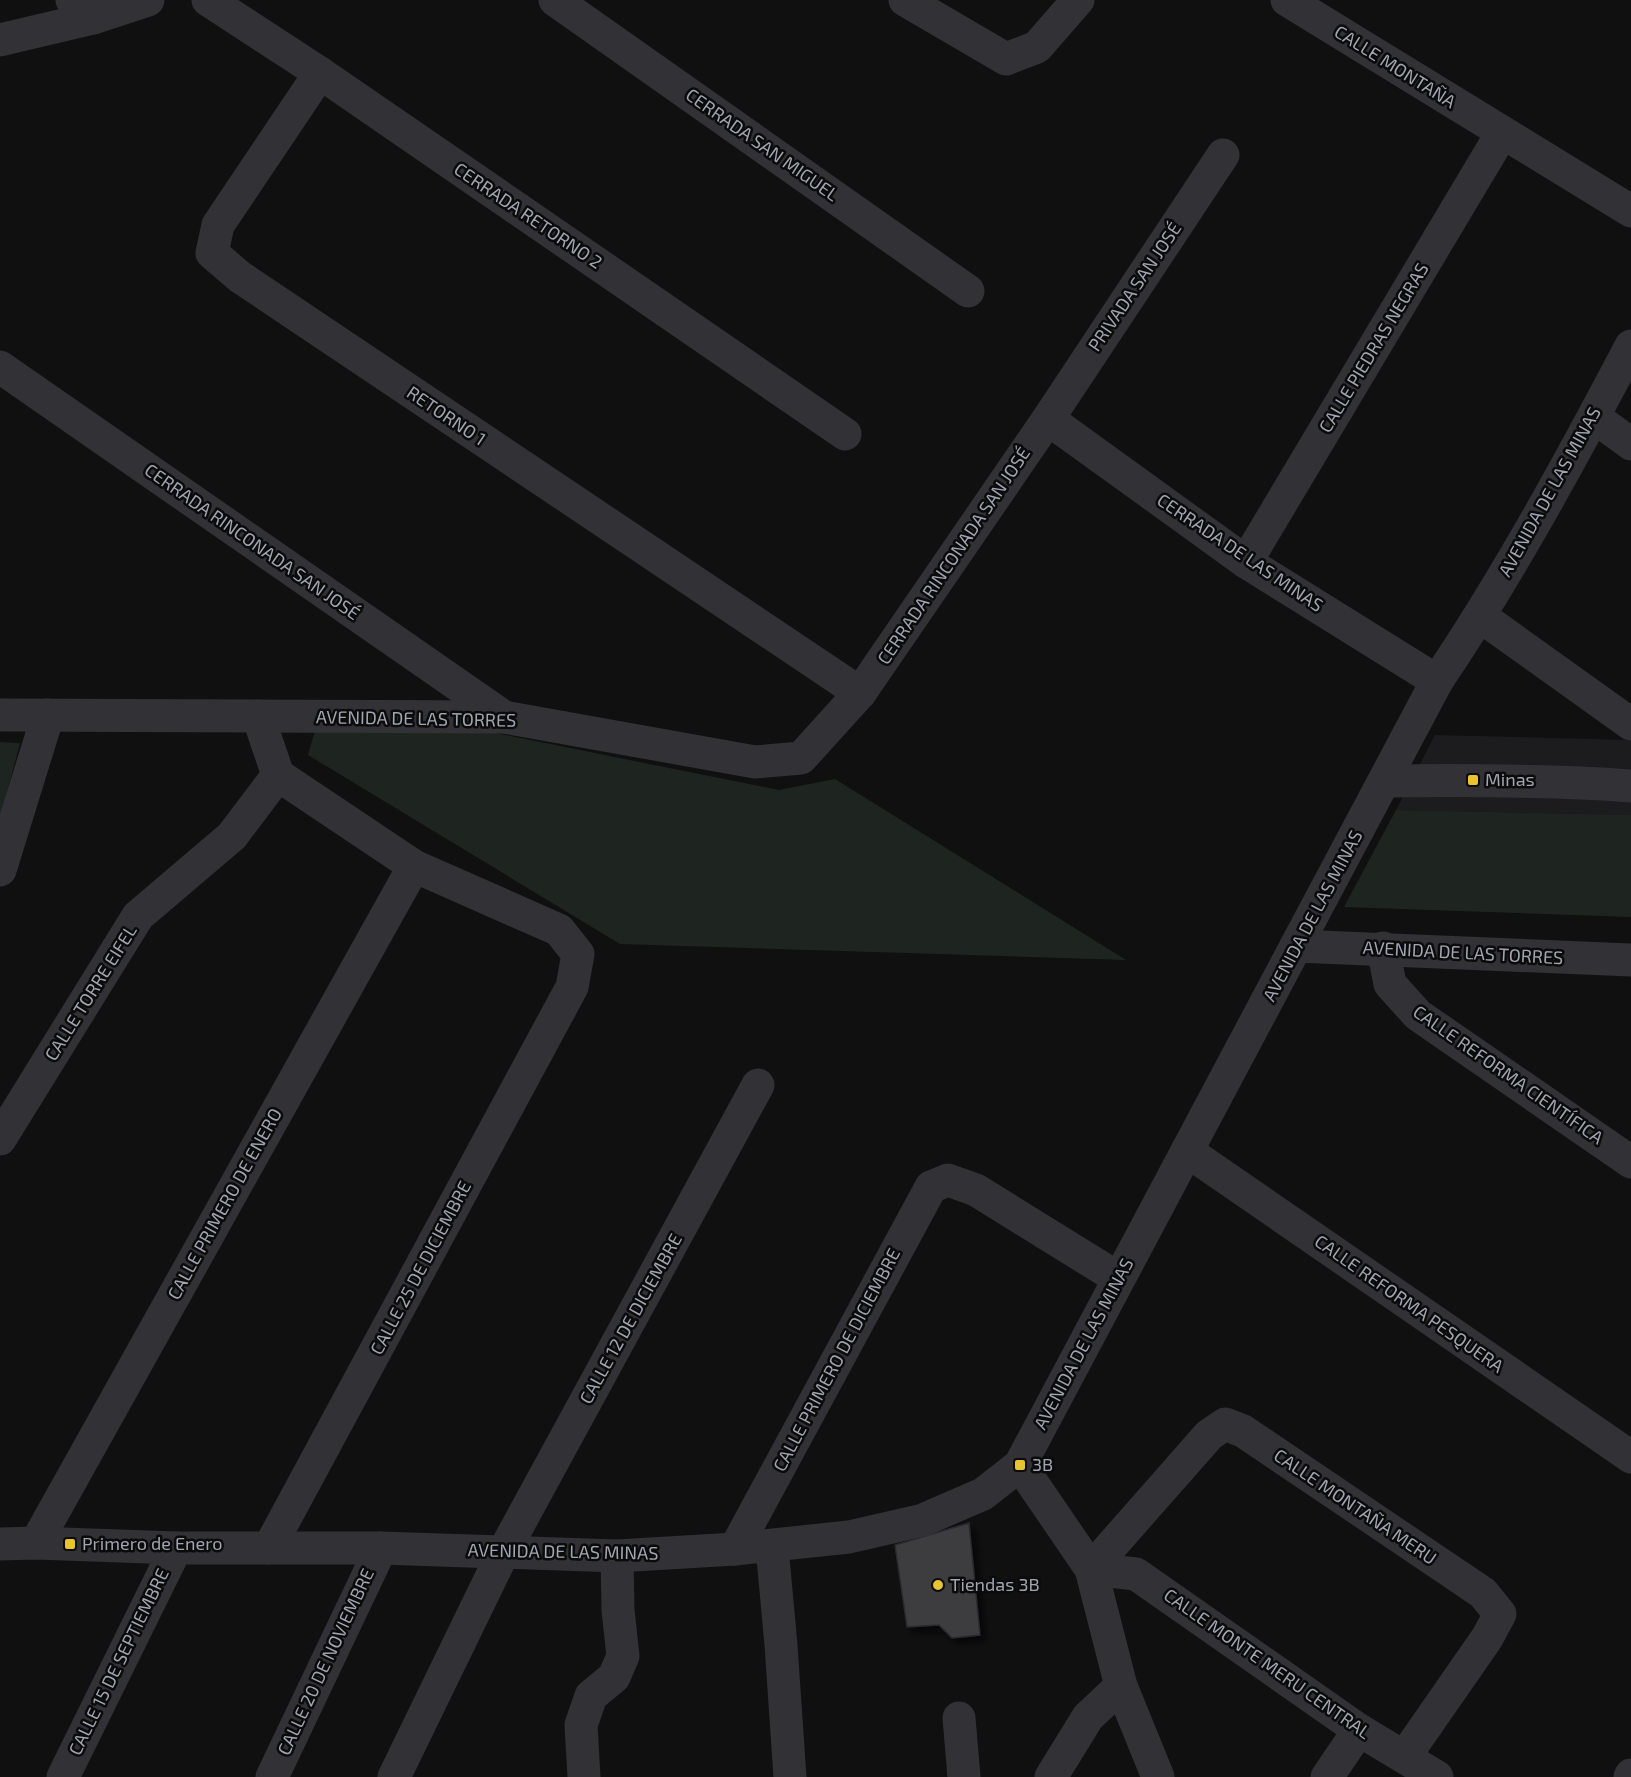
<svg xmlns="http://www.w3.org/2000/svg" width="1631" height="1777" viewBox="0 0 1631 1777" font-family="'Exo 2',sans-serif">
<defs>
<filter id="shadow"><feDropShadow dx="5.5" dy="5.5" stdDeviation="3" flood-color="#0009"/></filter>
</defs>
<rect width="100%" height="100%" fill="#101011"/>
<path fill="#1c1c1e" d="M 1435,735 L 1631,740 L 1631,815 L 1396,810 Z"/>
<g fill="#1e2520">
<path d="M 317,724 L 475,729 L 779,790 L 835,779 L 1126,960 L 620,944 L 308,755 Z"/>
<path d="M 0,742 L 20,743 L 0,819 Z"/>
<path d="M 1396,810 L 1631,815 L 1631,917 L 1344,907 Z"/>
</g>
<path fill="#3c3d41" stroke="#2a2a2d" stroke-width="1.5" filter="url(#shadow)" d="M 969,1523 L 980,1635 L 952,1638 L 939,1625 L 907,1627 L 895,1545 Z"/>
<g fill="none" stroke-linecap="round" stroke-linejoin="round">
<g stroke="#313136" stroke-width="33">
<path d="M 72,0 L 93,18"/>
<path d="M 208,0 L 320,73 L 845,434"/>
<path d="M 555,0 L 968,291"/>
<path d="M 905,0 L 1006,59 L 1037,47 L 1078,0"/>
<path d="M 1287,0 L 1631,211"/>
<path d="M 320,73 L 218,225 L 212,253 L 240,277 L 860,693"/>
<path d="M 0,367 L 504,717"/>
<path d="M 1594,417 L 1631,444"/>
<path d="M 1048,419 L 1223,155"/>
<path d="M 1246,562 L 1502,133"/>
<path d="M 1480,616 L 1631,724"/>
<path d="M 258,716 L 278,775"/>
<path d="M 0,870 L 48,715"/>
<path d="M 1383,948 L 1390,984 L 1418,1015 L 1631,1162"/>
<path d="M 0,1139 L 138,916 L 232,836 L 278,775"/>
<path d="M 1187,1151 L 1631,1457"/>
<path d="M 1020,1465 L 1091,1569 L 1121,1686 L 1158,1777"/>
<path d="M 36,1543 L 414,866"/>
<path d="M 772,1547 L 781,1645 L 790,1777"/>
<path d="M 269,1548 L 572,987 L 578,954 L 559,930 L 414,866 L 278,775"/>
<path d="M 735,1549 L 931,1187 L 948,1180 L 976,1190 L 1118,1278"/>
<path d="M 1091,1569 L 1209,1435 L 1225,1424 L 1243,1431 L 1483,1593 L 1500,1614 L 1487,1638 L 1405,1756"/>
<path d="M 1091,1569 L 1136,1574 L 1359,1730 L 1437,1777"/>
<path d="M 959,1718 L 964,1777"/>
<path d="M 63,1777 L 176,1548"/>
<path d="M 272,1777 L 381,1548"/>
<path d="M 394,1777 L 503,1553 L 758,1085"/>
<path d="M 584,1777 L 581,1725 L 591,1696 L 614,1677 L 623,1656 L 618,1610 L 617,1556"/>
<path d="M 1051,1777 L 1088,1717 L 1121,1686"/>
<path d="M 1327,1777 L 1359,1730"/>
<path d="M 1630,1777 L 1631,1775"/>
</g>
<g stroke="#313136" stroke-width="33">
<path d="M 0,40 L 93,18 L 148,0"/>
<path d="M 0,715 L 504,717 L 755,762 L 801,758 L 860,693 L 1048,419 L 1246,562 L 1437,681"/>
<path d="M 1385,781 C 1467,780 1549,780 1631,786"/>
<path d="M 1296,946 L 1631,960"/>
<path d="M 0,1544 L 36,1543 L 176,1548 L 381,1548 L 617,1556 L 735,1549 L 849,1537 L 923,1520 L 983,1494 L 1020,1465 L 1437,681 C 1509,574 1571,460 1631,346"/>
</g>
</g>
<g fill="#e7c432" stroke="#0b0b0c" stroke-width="2">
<rect x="1467" y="774" width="12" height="12" rx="3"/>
<rect x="1014" y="1459" width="12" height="12" rx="3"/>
<rect x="64" y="1538" width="12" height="12" rx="3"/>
<circle cx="938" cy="1585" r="6"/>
</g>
<g text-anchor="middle" stroke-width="5" stroke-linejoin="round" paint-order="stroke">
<g font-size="18" fill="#a2a4b1" stroke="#0b0b0c">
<text transform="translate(1395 67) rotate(32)" y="6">CALLE MONTAÑA</text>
<text transform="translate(762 145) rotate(35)" y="6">CERRADA SAN MIGUEL</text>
<text transform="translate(528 216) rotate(34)" y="6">CERRADA RETORNO 2</text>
<text transform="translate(1135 287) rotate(-56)" y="6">PRIVADA SAN JOSÉ</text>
<text transform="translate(1374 348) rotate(-59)" y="6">CALLE PIEDRAS NEGRAS</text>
<text transform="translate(446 416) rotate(34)" y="6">RETORNO 1</text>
<text transform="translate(1550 492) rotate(-61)" y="6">AVENIDA DE LAS MINAS</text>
<text transform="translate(252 542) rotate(35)" y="6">CERRADA RINCONADA SAN JOSÉ</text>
<text transform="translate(1240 553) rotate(34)" y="6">CERRADA DE LAS MINAS</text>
<text transform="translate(954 556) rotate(-56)" y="6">CERRADA RINCONADA SAN JOSÉ</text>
<text transform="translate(416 719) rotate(1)" y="6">AVENIDA DE LAS TORRES</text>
<text transform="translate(1313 916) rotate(-62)" y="6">AVENIDA DE LAS MINAS</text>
<text transform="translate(1463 953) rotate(3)" y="6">AVENIDA DE LAS TORRES</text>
<text transform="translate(91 993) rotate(-58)" y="6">CALLE TORRE EIFEL</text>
<text transform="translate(1508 1075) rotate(35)" y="6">CALLE REFORMA CIENTÍFICA</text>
<text transform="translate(225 1204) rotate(-61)" y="6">CALLE PRIMERO DE ENERO</text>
<text transform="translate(421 1268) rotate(-62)" y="6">CALLE 25 DE DICIEMBRE</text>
<text transform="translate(1409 1304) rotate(35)" y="6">CALLE REFORMA PESQUERA</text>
<text transform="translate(631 1319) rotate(-61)" y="6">CALLE 12 DE DICIEMBRE</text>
<text transform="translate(1084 1344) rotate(-62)" y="6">AVENIDA DE LAS MINAS</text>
<text transform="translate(837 1360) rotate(-62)" y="6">CALLE PRIMERO DE DICIEMBRE</text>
<text transform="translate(1355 1507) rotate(34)" y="6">CALLE MONTAÑA MERU</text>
<text transform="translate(563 1552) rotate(1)" y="6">AVENIDA DE LAS MINAS</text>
<text transform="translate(119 1662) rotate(-64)" y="6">CALLE 15 DE SEPTIEMBRE</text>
<text transform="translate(326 1662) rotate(-65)" y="6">CALLE 20 DE NOVIEMBRE</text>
<text transform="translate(1267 1664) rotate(35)" y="6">CALLE MONTE MERU CENTRAL</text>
</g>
<g font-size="18" fill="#a2a4b1" stroke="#0b0b0c" text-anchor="start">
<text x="1485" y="786">Minas</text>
<text x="1032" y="1471">3B</text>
<text x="82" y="1550">Primero de Enero</text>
<text x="950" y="1591">Tiendas 3B</text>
</g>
</g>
</svg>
